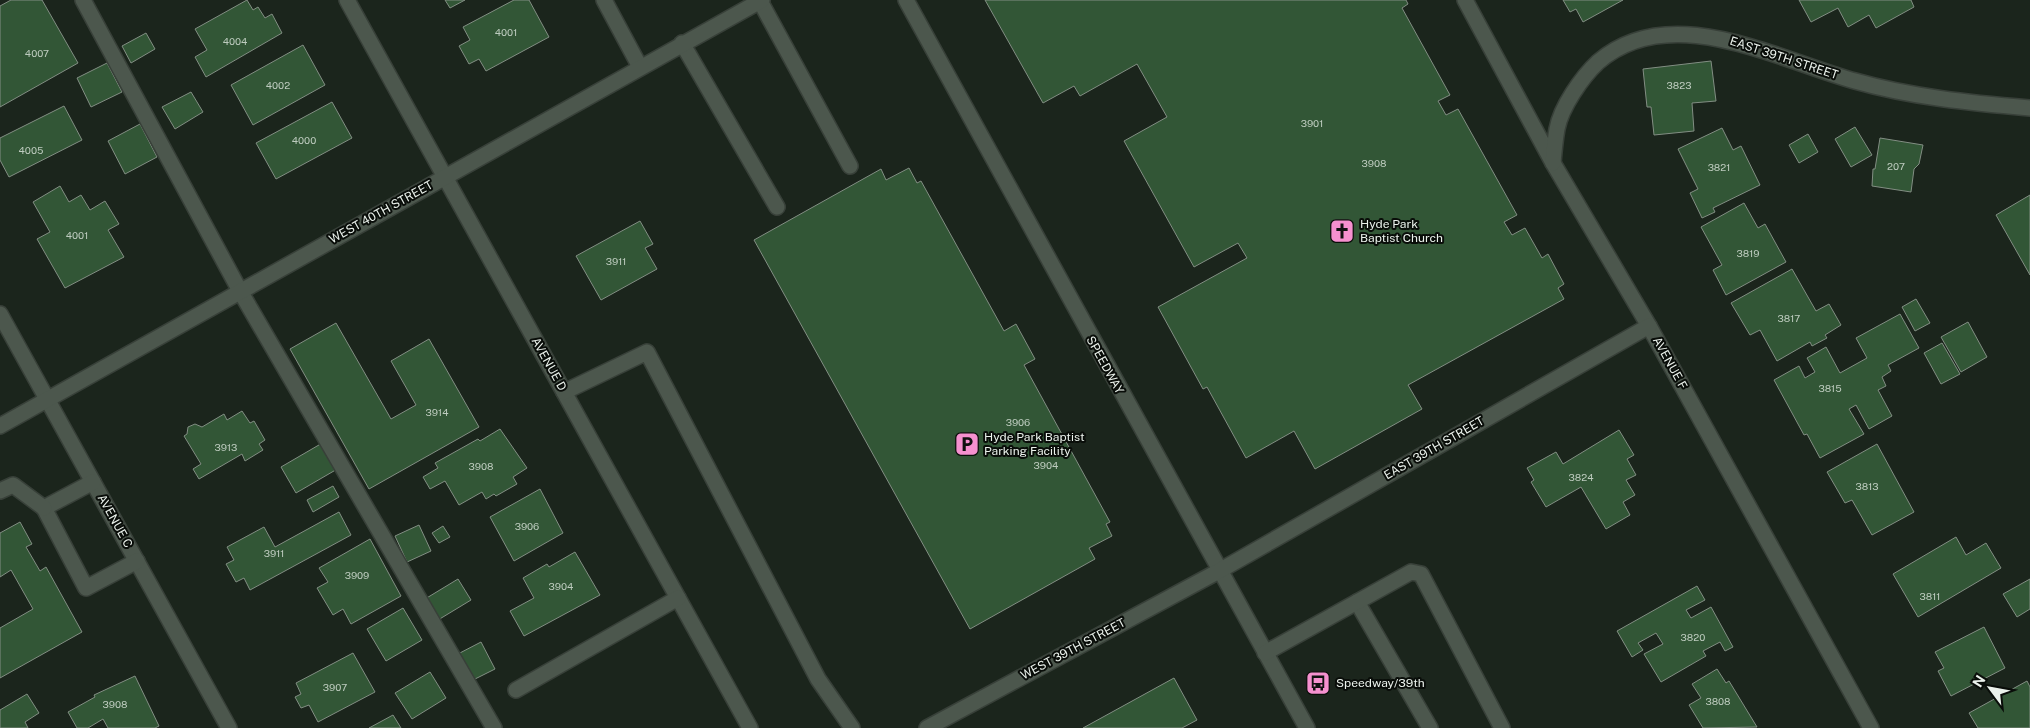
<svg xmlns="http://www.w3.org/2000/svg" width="2030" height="728" viewBox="0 0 2030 728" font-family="'Public Sans',sans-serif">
<rect width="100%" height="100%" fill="#1b251c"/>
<g fill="#325636" stroke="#828e83">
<path d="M 11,0 L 42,0 L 78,63 L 0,107 L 0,6 Z"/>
<path d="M 247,0 L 253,10 L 258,7 L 265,18 L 272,14 L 282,33 L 206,77 L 195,57 L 207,50 L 195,29 Z"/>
<path d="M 445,0 L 465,0 L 450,8 Z"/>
<path d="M 514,0 L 529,0 L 549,37 L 486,71 L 479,59 L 469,64 L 459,46 L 470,40 L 463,27 Z"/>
<path d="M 985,0 L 1406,0 L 1408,4 L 1402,8 L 1450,95 L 1438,101 L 1446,115 L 1458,109 L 1517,215 L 1504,222 L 1512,235 L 1525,228 L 1542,258 L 1548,254 L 1564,284 L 1558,288 L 1564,299 L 1408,385 L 1422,409 L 1315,469 L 1294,431 L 1246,458 L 1207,387 L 1203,389 L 1158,307 L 1247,258 L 1238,243 L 1194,267 L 1124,141 L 1167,117 L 1137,64 L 1080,96 L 1074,86 L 1043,103 Z"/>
<path d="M 1563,0 L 1623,0 L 1583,22 L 1576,9 L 1570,12 Z"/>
<path d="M 1799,0 L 1911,0 L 1914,7 L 1876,28 L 1869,15 L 1848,27 L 1838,8 L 1811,22 Z"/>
<path d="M 146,33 L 155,49 L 131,63 L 122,46 Z"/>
<path d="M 303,45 L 325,85 L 253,125 L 231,85 Z"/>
<path d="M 1711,61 L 1716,101 L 1692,103 L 1694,131 L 1654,135 L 1651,107 L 1647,107 L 1643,69 Z"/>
<path d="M 107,63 L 122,92 L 91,107 L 77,78 Z"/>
<path d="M 191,92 L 203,112 L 175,129 L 162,107 Z"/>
<path d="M 332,102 L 352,138 L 276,179 L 256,143 Z"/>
<path d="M 64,106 L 82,140 L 9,177 L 0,160 L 0,138 Z"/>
<path d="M 140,124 L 157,157 L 125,174 L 108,141 Z"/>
<path d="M 1855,127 L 1872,155 L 1851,167 L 1835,139 Z"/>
<path d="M 1722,128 L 1733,150 L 1741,146 L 1760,185 L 1713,208 L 1715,212 L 1702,218 L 1690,193 L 1698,189 L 1678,149 Z"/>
<path d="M 1808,134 L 1818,152 L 1799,163 L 1789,145 Z"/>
<path d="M 1880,138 L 1923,145 L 1919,164 L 1914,169 L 1911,192 L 1872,186 L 1873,169 L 1875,169 Z"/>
<path d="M 909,168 L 917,183 L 921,181 L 1004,331 L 1016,324 L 1035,359 L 1024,365 L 1110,522 L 1106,524 L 1112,536 L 1089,548 L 1095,559 L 970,629 L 754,240 L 881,169 L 886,180 Z"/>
<path d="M 60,186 L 69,202 L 81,195 L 90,210 L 105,201 L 119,224 L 108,230 L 124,257 L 65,288 L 37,239 L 50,232 L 33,202 Z"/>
<path d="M 2030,195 L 2030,275 L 1996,215 Z"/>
<path d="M 1744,203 L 1758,228 L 1765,224 L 1786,262 L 1726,295 L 1713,270 L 1722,265 L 1701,227 Z"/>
<path d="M 640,221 L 653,244 L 645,248 L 657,269 L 601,300 L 576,256 Z"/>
<path d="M 1792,269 L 1816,311 L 1829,304 L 1841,325 L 1825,335 L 1827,338 L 1812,346 L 1810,342 L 1777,361 L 1760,330 L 1750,335 L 1731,303 Z"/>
<path d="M 1916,299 L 1930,323 L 1915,331 L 1902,307 Z"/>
<path d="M 1900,314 L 1919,348 L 1888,365 L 1891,371 L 1882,377 L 1886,386 L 1878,390 L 1892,416 L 1869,429 L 1856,405 L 1849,409 L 1864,434 L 1820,458 L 1807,434 L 1804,435 L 1774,380 L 1799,366 L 1805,378 L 1815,372 L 1807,358 L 1826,347 L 1840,373 L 1867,358 L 1856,338 Z"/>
<path d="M 1968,322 L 1987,357 L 1961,372 L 1941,337 Z"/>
<path d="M 336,323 L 391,419 L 416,405 L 391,361 L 429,339 L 479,427 L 369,489 L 290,349 Z"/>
<path d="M 1942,343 L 1960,374 L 1941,384 L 1924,353 Z"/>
<path d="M 242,411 L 250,423 L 254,421 L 265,440 L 259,444 L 263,450 L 245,461 L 242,454 L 199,479 L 193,469 L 201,464 L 184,436 L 187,434 L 188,427 L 195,424 L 202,427 L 224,414 L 227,420 Z"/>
<path d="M 500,429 L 527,468 L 513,477 L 517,484 L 496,496 L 494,494 L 486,499 L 482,492 L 459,505 L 445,481 L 430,489 L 423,477 L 438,468 L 435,463 L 478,439 L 480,441 Z"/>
<path d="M 1619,430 L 1634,455 L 1627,459 L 1636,475 L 1626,480 L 1635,495 L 1623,502 L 1630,515 L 1606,529 L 1581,487 L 1546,507 L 1531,482 L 1534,480 L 1527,468 L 1556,452 L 1563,464 Z"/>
<path d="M 324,442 L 339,468 L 296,493 L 281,467 Z"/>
<path d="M 1877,444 L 1914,512 L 1872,535 L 1852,500 L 1845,503 L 1827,472 Z"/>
<path d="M 333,486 L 339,497 L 313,512 L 307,500 Z"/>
<path d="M 540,489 L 563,533 L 514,561 L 490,517 Z"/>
<path d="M 339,512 L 351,535 L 250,590 L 244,578 L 236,582 L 226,564 L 234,560 L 227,547 L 264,527 L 275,547 Z"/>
<path d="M 20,522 L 32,544 L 26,547 L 40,571 L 46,567 L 82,632 L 0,678 L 0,628 L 33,609 L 11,570 L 0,577 L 0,533 Z"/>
<path d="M 419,525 L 431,551 L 407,562 L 395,536 Z"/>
<path d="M 443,526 L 450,537 L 439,543 L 432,533 Z"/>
<path d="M 1956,537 L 1966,555 L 1986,543 L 2001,568 L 1918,617 L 1893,574 Z"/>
<path d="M 370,539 L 401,596 L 351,624 L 343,609 L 333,615 L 317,588 L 328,582 L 319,568 Z"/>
<path d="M 575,552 L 600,595 L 524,636 L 510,611 L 534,598 L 523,578 L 547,564 L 549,567 Z"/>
<path d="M 458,579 L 471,600 L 438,620 L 425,599 Z"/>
<path d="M 2030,579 L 2030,609 L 2017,617 L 2003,594 Z"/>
<path d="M 1697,586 L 1705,600 L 1686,610 L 1691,618 L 1711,607 L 1733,647 L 1725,651 L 1720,642 L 1703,651 L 1706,656 L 1661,682 L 1644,654 L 1663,644 L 1656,633 L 1638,643 L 1643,650 L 1632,657 L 1617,631 Z"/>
<path d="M 403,608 L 422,640 L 386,661 L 367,629 Z"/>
<path d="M 1984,627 L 2005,668 L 1951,696 L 1938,671 L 1944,668 L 1935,652 Z"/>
<path d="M 481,642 L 495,669 L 469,682 L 456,655 Z"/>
<path d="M 353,653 L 375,692 L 318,722 L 309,705 L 301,708 L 295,697 L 301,694 L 296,683 Z"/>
<path d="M 1717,669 L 1726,683 L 1729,681 L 1757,727 L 1703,728 L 1689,705 L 1701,698 L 1692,684 Z"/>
<path d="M 430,672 L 446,698 L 412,719 L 395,693 Z"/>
<path d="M 135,676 L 159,726 L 155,728 L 108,728 L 103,719 L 88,728 L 77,728 L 68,712 L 95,697 L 94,695 Z"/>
<path d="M 1174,678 L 1197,720 L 1182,728 L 1083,728 Z"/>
<path d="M 2027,681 L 2030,687 L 2030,728 L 1978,728 L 1969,713 Z"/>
<path d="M 27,694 L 39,713 L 25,722 L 28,728 L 0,728 L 0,710 Z"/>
<path d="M 393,715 L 401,728 L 369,728 Z"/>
</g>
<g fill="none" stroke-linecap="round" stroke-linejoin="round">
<g stroke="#384039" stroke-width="18">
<g id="minor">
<path d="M 83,0 L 240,291 L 494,728"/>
<path d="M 347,0 L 750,728"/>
<path d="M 604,0 L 640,67"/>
<path d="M 906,0 L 1307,728"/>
<path d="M 1465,0 L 1553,163 L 1649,326 L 1871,728"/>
<path d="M 760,1 L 850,166"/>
<path d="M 682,43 L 777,207"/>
<path d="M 1553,163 C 1554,151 1555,140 1557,129 C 1561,107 1582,77 1598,62 C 1670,0 1776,59 1855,81 C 1911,97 1971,103 2030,108"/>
<path d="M 0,314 L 229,728"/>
<path d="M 564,392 L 647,352 L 818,679 L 852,728"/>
<path d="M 0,426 L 762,0"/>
<path d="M 93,482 L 44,508 L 86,588 L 137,561"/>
<path d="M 0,491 L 13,485 L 44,508"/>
<path d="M 1357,602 L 1430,728"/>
<path d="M 1265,653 L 1411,572 L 1421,574 L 1502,728"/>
<path d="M 516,690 L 678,598"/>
<path d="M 927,728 L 1219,571 L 1649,326"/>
</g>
</g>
<use href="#minor" stroke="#4c574d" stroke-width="15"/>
</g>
<defs>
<g id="church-square" transform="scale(1.25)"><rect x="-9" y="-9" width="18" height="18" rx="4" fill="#f690cf" stroke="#090d09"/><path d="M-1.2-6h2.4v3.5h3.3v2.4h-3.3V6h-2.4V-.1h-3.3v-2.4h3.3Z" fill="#111"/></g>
<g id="parking-square" transform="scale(1.25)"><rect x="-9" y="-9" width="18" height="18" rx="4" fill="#f690cf" stroke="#090d09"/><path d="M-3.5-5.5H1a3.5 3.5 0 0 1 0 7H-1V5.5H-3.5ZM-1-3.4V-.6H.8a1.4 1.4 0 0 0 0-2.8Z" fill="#111"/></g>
<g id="bus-square" transform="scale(1.25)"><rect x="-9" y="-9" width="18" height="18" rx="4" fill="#f690cf" stroke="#090d09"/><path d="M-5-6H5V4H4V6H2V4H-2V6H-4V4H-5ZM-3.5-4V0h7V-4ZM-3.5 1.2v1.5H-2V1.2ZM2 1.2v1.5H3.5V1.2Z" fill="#111"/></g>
</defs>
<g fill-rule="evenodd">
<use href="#church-square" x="1342" y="231"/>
<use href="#parking-square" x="967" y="444"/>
<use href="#bus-square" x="1318" y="683"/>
</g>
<g text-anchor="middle" stroke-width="4" stroke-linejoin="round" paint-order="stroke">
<g font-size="10" fill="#bdcbbe">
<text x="506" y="36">4001</text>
<text x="235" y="45">4004</text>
<text x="37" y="57">4007</text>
<text x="278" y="89">4002</text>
<text x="1679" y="89">3823</text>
<text x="1312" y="127">3901</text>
<text x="304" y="144">4000</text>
<text x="31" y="154">4005</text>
<text x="1374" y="167">3908</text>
<text x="1896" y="170">207</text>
<text x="1719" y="171">3821</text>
<text x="77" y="239">4001</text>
<text x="1748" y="257">3819</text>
<text x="616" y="265">3911</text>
<text x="1789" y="322">3817</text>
<text x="1830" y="392">3815</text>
<text x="437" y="416">3914</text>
<text x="1018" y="426">3906</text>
<text x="226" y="451">3913</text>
<text x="1046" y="469">3904</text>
<text x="481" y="470">3908</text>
<text x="1581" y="481">3824</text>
<text x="1867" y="490">3813</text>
<text x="527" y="530">3906</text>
<text x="274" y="557">3911</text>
<text x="357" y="579">3909</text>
<text x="561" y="590">3904</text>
<text x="1930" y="600">3811</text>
<text x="1693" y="641">3820</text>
<text x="335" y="691">3907</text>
<text x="1718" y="705">3808</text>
<text x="115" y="708">3908</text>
</g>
<g font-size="12" fill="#ebf2ec" stroke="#090d09">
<text transform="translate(1784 58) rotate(18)" y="4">EAST 39TH STREET</text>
<text transform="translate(381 212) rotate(-29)" y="4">WEST 40TH STREET</text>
<text transform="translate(1670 363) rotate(61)" y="4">AVENUE F</text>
<text transform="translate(549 364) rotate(61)" y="4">AVENUE D</text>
<text transform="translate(1105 365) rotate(61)" y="4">SPEEDWAY</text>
<text transform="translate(1434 448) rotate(-30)" y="4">EAST 39TH STREET</text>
<text transform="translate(115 521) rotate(61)" y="4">AVENUE C</text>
<text transform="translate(1073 649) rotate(-28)" y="4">WEST 39TH STREET</text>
</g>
<g font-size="12" fill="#ebf2ec" stroke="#090d09" text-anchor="start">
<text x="1360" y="228">Hyde Park<tspan x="1360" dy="14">Baptist Church</tspan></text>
<text x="984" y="441">Hyde Park Baptist<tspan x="984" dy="14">Parking Facility</tspan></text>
<text x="1336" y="687">Speedway/39th</text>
</g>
</g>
<g transform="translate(1990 688) rotate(302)" stroke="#090d09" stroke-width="4" paint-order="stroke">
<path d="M0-4L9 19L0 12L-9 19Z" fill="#ebf2ec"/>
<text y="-8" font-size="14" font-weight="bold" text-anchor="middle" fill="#ebf2ec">N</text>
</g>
</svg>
